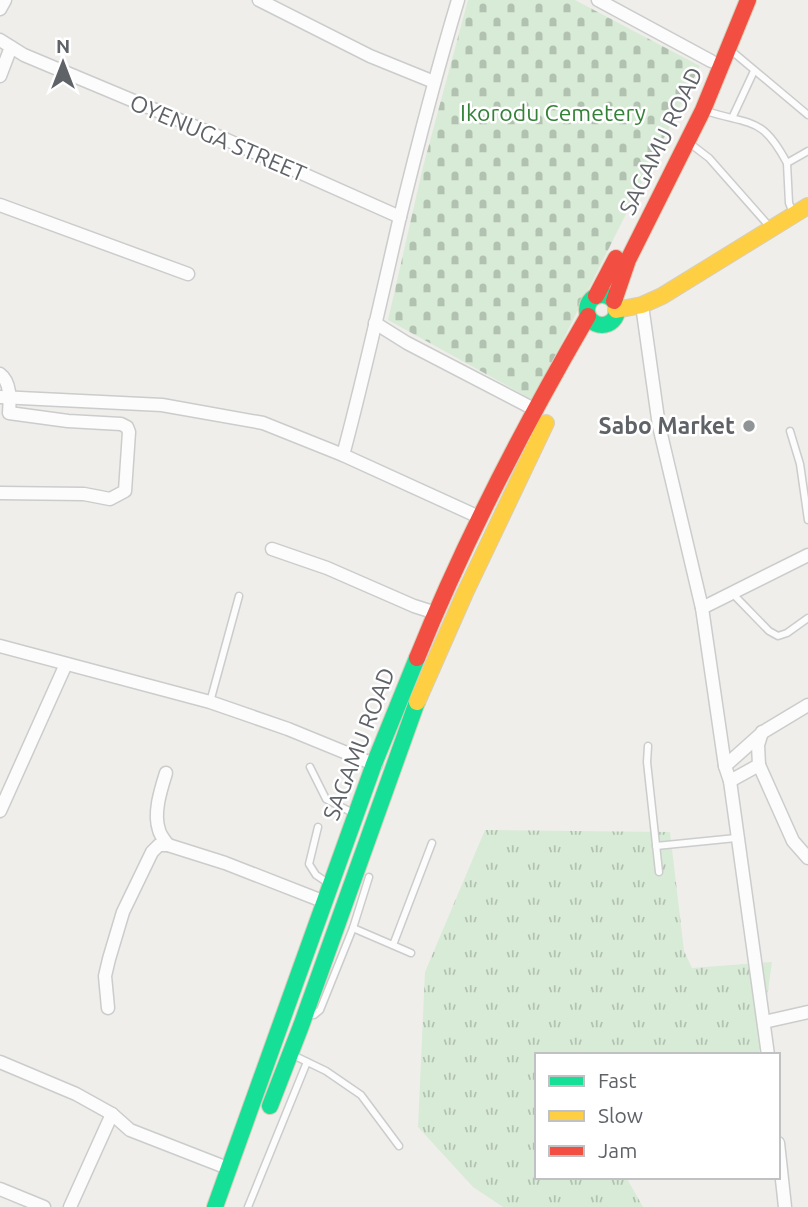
<svg xmlns="http://www.w3.org/2000/svg" width="808" height="1207" viewBox="0 0 808 1207" font-family="Ubuntu,sans-serif">
<defs>
<pattern id="grass-tufts" width="24" height="20" patternUnits="userSpaceOnUse" patternTransform="scale(1.75)"><rect width="24" height="20" fill="#d8ebd6"/><path d="M3 7l-1-3M5 7V3M7 7l1-3M15 17l-1-3M17 17v-4M19 17l1-3" fill="none" stroke="#b2c2b1"/></pattern>
<pattern id="cemetery-stones" width="16" height="16" patternUnits="userSpaceOnUse" patternTransform="scale(1.75)"><rect width="16" height="16" fill="#d8ebd6"/><path d="M2 7V4a2 2 0 0 1 4 0v3zM10 15v-3a2 2 0 0 1 4 0v3z" fill="#b2c2b1"/></pattern>
</defs>
<rect width="100%" height="100%" fill="#efeeea"/>
<path fill="url(#grass-tufts)" d="M 485,830 L 670,832 L 684,951 L 692,968 L 772,962 L 759,1055 L 537,1055 L 537,1177 L 626,1177 L 643,1207 L 503,1207 L 473,1187 L 418,1127 L 425,972 Z"/>
<path fill="url(#cemetery-stones)" d="M 468,0 L 575,0 L 700,66 L 533,400 L 388,320 L 423,167 Z"/>
<g fill="none" stroke-linecap="round" stroke-linejoin="round">
<g stroke="#cbcccc" stroke-width="9">
<g id="lane">
<path d="M 734,53 L 808,115"/>
<path d="M 709,112 C 753,125 763,118 787,163"/>
<path d="M 733,116 L 754,71"/>
<path d="M 692,145 L 709,158 L 769,226"/>
<path d="M 793,213 L 789,203 L 787,163 L 808,151"/>
<path d="M 790,431 L 800,464 L 808,520"/>
<path d="M 732,593 L 769,631 L 778,636 L 787,633 L 808,618"/>
<path d="M 210,702 L 239,596"/>
<path d="M 648,746 L 647,762 L 659,872"/>
<path d="M 310,767 L 326,799 L 351,812"/>
<path d="M 318,827 L 309,864 L 316,875 L 328,883"/>
<path d="M 656,846 L 736,838"/>
<path d="M 353,928 L 411,953"/>
<path d="M 393,945 L 432,843"/>
<path d="M 314,1015 L 320,1010 L 353,928 L 369,877"/>
<path d="M 295,1056 L 326,1071 L 361,1095 L 399,1146"/>
<path d="M 248,1207 L 307,1062"/>
</g>
</g>
<g stroke="#cbcccc" stroke-width="15">
<g id="street">
<path d="M 259,0 L 370,56 L 434,82"/>
<path d="M 598,0 L 711,61"/>
<path d="M 0,9 L 5,0"/>
<path d="M 0,40 L 24,55 L 227,140 L 400,217"/>
<path d="M 0,76 L 11,47"/>
<path d="M 0,205 L 188,274"/>
<path d="M 642,305 L 659,426 L 702,608 L 725,766 L 730,781 L 768,1055"/>
<path d="M 375,323 L 407,343 L 534,409"/>
<path d="M 0,374 C 11,382 10,400 9,413 L 68,421 L 121,424 L 127,427 L 129,432 L 125,491 L 110,499 L 84,494 L 0,493"/>
<path d="M 0,397 L 162,405 L 263,423 L 343,455 L 479,517"/>
<path d="M 343,455 C 364,377 381,299 399,221 C 417,147 436,73 458,0"/>
<path d="M 272,549 L 327,568 L 414,606 L 436,613"/>
<path d="M 702,608 L 808,555"/>
<path d="M 0,646 L 210,702 L 288,729 L 376,765"/>
<path d="M 759,765 L 758,745 L 762,732"/>
<path d="M 725,766 L 763,732 L 808,705"/>
<path d="M 166,773 C 161,789 153,813 159,830 C 160,835 165,841 168,845"/>
<path d="M 730,781 L 759,765 L 793,841 L 808,858"/>
<path d="M 0,811 L 66,664"/>
<path d="M 108,1008 L 105,976 L 109,959 L 123,912 L 152,852 L 159,845 L 168,845 L 225,863 L 325,902"/>
<path d="M 764,1022 L 808,1012"/>
<path d="M 0,1062 L 76,1094 L 112,1114 L 130,1130 L 230,1169"/>
<path d="M 778,1143 L 785,1207"/>
<path d="M 0,1189 L 44,1207"/>
<path d="M 70,1207 L 112,1114"/>
</g>
</g>
<g stroke="#d7ceb8" stroke-width="18">
<g id="fast">
<circle cx="602" cy="310" r="15"/>
<path d="M 270,1106 L 301,1026 L 417,702"/>
<path d="M 215,1207 L 374,764 L 417,658"/>
</g>
</g>
<g stroke="#d7ceb8" stroke-width="18">
<g id="slow">
<path d="M 616,310 L 642,305 L 662,296 L 808,206"/>
<path d="M 417,702 L 465,593 L 546,423"/>
</g>
</g>
<g stroke="#d7ceb8" stroke-width="18">
<g id="jam">
<path d="M 596,296 L 616,258"/>
<path d="M 614,301 L 628,260 L 703,110 L 748,0"/>
<path d="M 417,658 C 465,539 524,426 588,316"/>
</g>
</g>
<use href="#lane" stroke="#fdfcfc" stroke-width="6"/>
<use href="#street" stroke="#fdfcfc" stroke-width="12"/>
<use href="#fast" stroke="#16e098" stroke-width="16"/>
<use href="#slow" stroke="#ffcf43" stroke-width="16"/>
<use href="#jam" stroke="#f24e42" stroke-width="16"/>
</g>
<circle fill="#919496" stroke="#fff" stroke-width="2.5" cx="749" cy="426" r="7"/>
<g text-anchor="middle" stroke-width="5" stroke-linejoin="round" paint-order="stroke">
<g font-size="23" fill="#348238" stroke="#fff">
<text x="553" y="121">Ikorodu Cemetery</text>
</g>
<g font-size="23" fill="#5f6368" stroke="#fff">
<text transform="translate(218 138) rotate(23)" y="8">OYENUGA STREET</text>
<text transform="translate(661 141) rotate(-64)" y="8">SAGAMU ROAD</text>
<text transform="translate(359 744) rotate(-69)" y="8">SAGAMU ROAD</text>
</g>
<g font-size="23" font-weight="bold" fill="#5f6368" stroke="#fff" text-anchor="end">
<text x="735" y="434">Sabo Market</text>
</g>
</g>
<rect x="535" y="1053" width="245" height="126" fill="#ffffff" stroke="#bfc1c3" stroke-width="2"/>
<rect x="549" y="1076" width="35" height="10" fill="#16e098" stroke="#bfc1c3" stroke-width="2"/>
<text x="598" y="1088" font-size="21" fill="#5f6368">Fast</text>
<rect x="549" y="1111" width="35" height="10" fill="#ffcf43" stroke="#bfc1c3" stroke-width="2"/>
<text x="598" y="1123" font-size="21" fill="#5f6368">Slow</text>
<rect x="549" y="1146" width="35" height="10" fill="#f24e42" stroke="#bfc1c3" stroke-width="2"/>
<text x="598" y="1158" font-size="21" fill="#5f6368">Jam</text>
<g transform="translate(63 63)" stroke="#ffffff" stroke-width="5" paint-order="stroke">
<path d="M0-5L12 26L0 18L-12 26Z" fill="#5f6368"/>
<text y="-10" font-size="19" font-weight="bold" text-anchor="middle" fill="#5f6368">N</text>
</g>
</svg>
